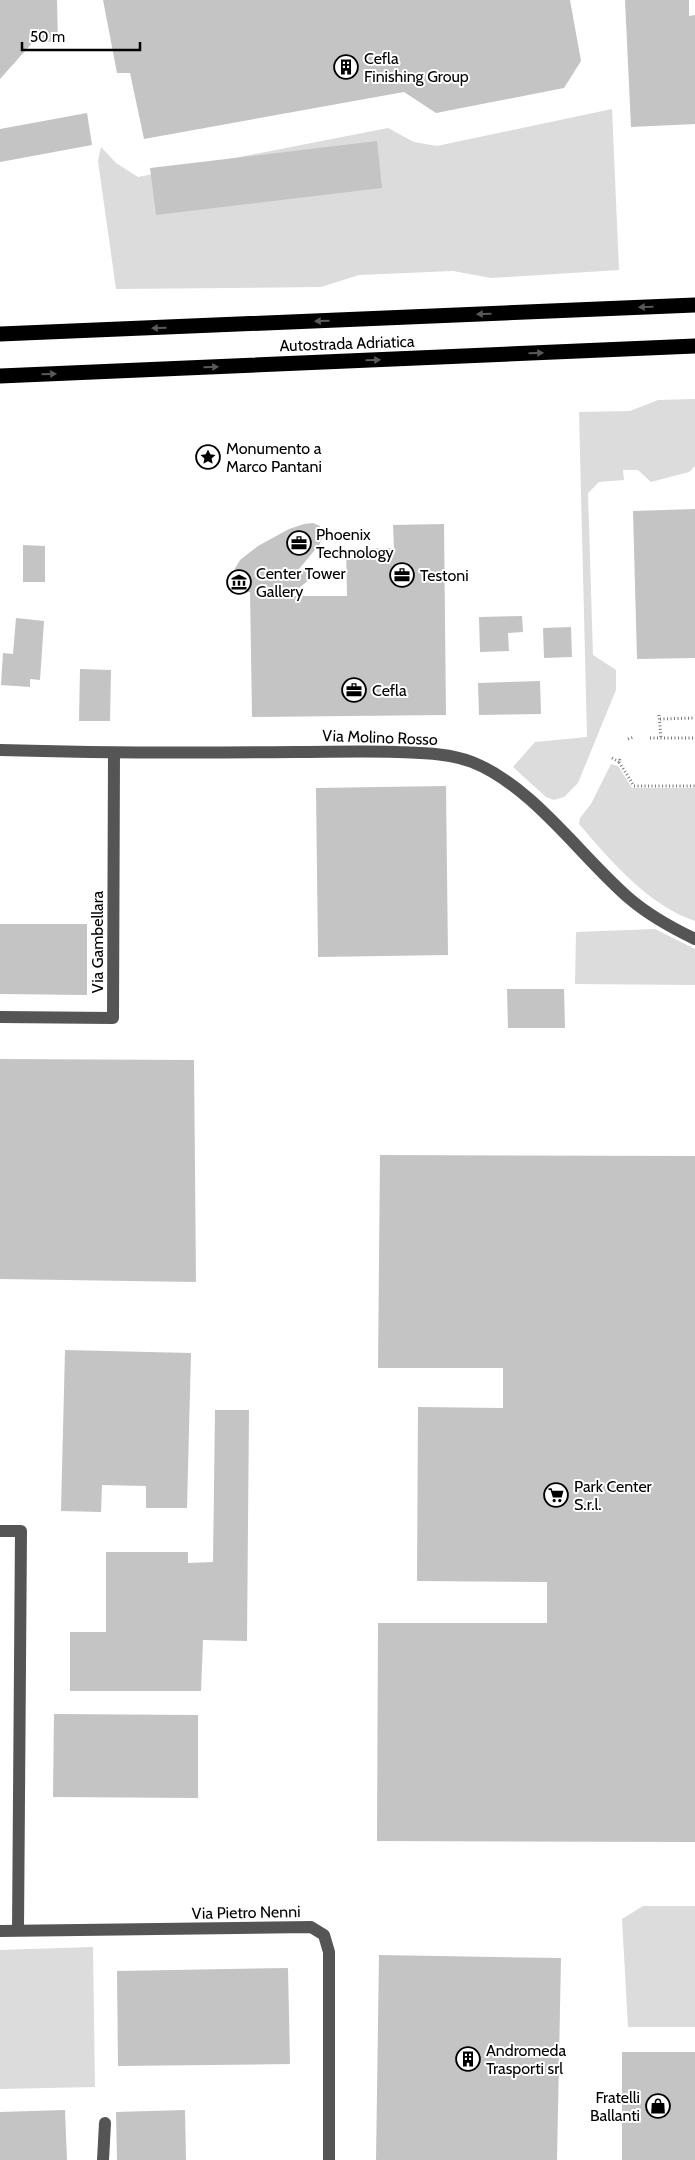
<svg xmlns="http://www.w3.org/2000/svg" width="695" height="2160" viewBox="0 0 695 2160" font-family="Cabin,sans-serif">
<rect width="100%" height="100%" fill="#fff"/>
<g fill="#dcdcdc">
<path d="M 612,109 L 619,270 L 491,278 L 453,271 L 359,275 L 321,287 L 116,289 L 98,161 L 101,147 L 116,163 L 138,177 L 388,128 L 414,142 L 437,146 Z"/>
<path d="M 695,399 L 695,466 L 689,472 L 651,482 L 638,470 L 623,470 L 624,480 L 599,482 L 588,493 L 593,655 L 616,670 L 616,690 L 578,783 L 564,797 L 554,800 L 546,797 L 513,767 L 535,742 L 587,737 L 579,412 L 630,411 L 658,400 Z"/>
<path d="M 611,764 L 618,766 L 632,788 L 695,788 L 695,921 C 649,906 610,860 579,824 L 580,818 L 591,804 Z"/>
<path d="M 655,929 L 695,949 L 695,985 L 575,984 L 576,932 Z"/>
<path d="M 643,1906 L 695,1906 L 695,2027 L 628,2027 L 622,1919 Z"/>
<path d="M 93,1947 L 95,2087 L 0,2089 L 0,1950 Z"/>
</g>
<g fill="#c4c4c4">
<path d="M 0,0 L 57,0 L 58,42 L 34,41 L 0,79 Z"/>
<path d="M 103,0 L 570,0 L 581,61 L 564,88 L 436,113 L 404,92 L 144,139 L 130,73 L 117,73 Z"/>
<path d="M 625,0 L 689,0 L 689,16 L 695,15 L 695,124 L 631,127 Z"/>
<path d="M 87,113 L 92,145 L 0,162 L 0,129 Z"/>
<path d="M 377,141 L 382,188 L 156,215 L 150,168 Z"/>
<path d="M 695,509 L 695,658 L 637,659 L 633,511 Z"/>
<path d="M 313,523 L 320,526 L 324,535 L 319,545 L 299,569 L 315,575 L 289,596 L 347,596 L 346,549 L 394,548 L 393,525 L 444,524 L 446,715 L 252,717 L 250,592 L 237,593 L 230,589 L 227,582 L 240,560 L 258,546 L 289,529 L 304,524 Z"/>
<path d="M 23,545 L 45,546 L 45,582 L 23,582 Z"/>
<path d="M 522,616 L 523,632 L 508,633 L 509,651 L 480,652 L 479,617 Z"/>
<path d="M 16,618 L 44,621 L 40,680 L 30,679 L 30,687 L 1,685 L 3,653 L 13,654 Z"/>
<path d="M 571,627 L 572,657 L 544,658 L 543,628 Z"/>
<path d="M 80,669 L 111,670 L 110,721 L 79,721 Z"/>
<path d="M 540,681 L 541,714 L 479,715 L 478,683 Z"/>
<path d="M 446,786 L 448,955 L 318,957 L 316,788 Z"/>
<path d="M 0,924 L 87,924 L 87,995 L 0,994 Z"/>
<path d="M 507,989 L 564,989 L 565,1028 L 508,1028 Z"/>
<path d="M 0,1059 L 194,1060 L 196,1282 L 0,1279 Z"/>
<path d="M 380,1155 L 695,1156 L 695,1842 L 377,1841 L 378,1623 L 547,1623 L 547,1582 L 417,1581 L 418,1407 L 503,1408 L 503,1368 L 378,1368 Z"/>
<path d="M 65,1350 L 191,1353 L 187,1508 L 146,1508 L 146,1486 L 102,1485 L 101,1512 L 61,1511 Z"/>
<path d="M 215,1410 L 249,1410 L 247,1641 L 203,1640 L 201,1691 L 70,1691 L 70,1632 L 106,1632 L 106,1552 L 188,1552 L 188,1563 L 213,1562 Z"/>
<path d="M 54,1714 L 198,1715 L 198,1798 L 53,1797 Z"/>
<path d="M 379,1955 L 561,1958 L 557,2160 L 376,2160 Z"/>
<path d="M 288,1968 L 290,2064 L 118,2066 L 117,1971 Z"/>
<rect x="622" y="2052" width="73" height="108"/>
<path d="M 65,2110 L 67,2160 L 0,2160 L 0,2112 Z"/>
<path d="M 185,2110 L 186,2160 L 117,2160 L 116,2112 Z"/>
</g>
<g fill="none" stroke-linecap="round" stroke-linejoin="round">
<g stroke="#777" stroke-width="3" stroke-dasharray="1 2.5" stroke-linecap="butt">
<path d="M 659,715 L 661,738"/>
<path d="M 660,719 L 695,718"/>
<path d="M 650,738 L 695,738"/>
<path d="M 628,739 L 634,737"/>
<path d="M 612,758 L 619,762"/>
<path d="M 620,759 L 619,762 L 634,786 L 695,786"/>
</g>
<g stroke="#555" stroke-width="12">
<path d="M 0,750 C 98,753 196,753 294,752 C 328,752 363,751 397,752 C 422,753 449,753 472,762 C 533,786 581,857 630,899 C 650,916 672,928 695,939"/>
<path d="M 0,1017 L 113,1018 L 114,753"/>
<path d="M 0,1531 L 21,1531 L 18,1930"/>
<path d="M 0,1931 L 311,1927 L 324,1935 L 329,1952 L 329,2160"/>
<path d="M 103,2160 L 105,2123"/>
</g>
<g stroke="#000" stroke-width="15">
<path d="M 0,334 L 695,305"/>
<path d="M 0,376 L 695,346"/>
</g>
</g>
<defs><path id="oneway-solid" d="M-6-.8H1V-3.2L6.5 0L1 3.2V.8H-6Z" transform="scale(1.25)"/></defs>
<g fill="#595959">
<use href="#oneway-solid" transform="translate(646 307) rotate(178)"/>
<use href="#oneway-solid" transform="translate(484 314) rotate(178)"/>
<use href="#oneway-solid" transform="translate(322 321) rotate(178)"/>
<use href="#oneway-solid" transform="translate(159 328) rotate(178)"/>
<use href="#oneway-solid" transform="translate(536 353) rotate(-2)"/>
<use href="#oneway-solid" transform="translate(373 360) rotate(-2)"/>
<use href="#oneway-solid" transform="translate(211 367) rotate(-2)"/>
<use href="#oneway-solid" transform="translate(49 374) rotate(-2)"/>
</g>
<defs>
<g id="building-ring" transform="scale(1.25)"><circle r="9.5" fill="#fff" stroke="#000" stroke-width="1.5"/><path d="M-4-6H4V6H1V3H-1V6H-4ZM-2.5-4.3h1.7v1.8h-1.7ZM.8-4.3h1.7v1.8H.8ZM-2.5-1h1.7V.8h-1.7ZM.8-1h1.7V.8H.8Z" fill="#000"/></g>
<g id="sight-ring" transform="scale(1.25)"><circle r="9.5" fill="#fff" stroke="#000" stroke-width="1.5"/><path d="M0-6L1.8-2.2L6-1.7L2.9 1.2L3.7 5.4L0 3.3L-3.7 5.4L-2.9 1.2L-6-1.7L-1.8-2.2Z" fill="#000"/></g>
<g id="office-ring" transform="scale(1.25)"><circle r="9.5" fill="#fff" stroke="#000" stroke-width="1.5"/><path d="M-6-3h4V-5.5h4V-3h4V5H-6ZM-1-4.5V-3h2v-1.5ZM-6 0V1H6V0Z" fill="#000"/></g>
<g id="museum-ring" transform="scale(1.25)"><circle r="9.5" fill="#fff" stroke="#000" stroke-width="1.5"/><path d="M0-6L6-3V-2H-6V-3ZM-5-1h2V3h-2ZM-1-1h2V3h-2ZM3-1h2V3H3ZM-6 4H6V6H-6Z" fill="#000"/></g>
<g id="supermarket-ring" transform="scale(1.25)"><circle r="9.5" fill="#fff" stroke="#000" stroke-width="1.5"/><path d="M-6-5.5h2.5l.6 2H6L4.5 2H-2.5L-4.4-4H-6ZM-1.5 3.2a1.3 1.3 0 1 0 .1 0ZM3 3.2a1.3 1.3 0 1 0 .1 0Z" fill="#000"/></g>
<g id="shop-ring" transform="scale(1.25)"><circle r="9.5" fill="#fff" stroke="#000" stroke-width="1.5"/><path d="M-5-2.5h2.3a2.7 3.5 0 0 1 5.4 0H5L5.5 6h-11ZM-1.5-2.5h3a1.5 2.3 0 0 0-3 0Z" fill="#000"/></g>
</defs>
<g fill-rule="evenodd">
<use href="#building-ring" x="346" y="67"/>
<use href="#sight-ring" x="208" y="457"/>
<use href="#office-ring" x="299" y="543"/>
<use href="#office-ring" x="402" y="575"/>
<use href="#museum-ring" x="239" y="582"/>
<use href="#office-ring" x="354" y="690"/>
<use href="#supermarket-ring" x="556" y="1495"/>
<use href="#building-ring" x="468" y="2059"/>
<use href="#shop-ring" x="658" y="2106"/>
</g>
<g text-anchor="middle" stroke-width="4" stroke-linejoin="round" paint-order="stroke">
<g font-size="16" fill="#000" stroke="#fff" text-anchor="start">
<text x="364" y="64">Cefla<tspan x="364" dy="18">Finishing Group</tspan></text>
<text x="226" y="454">Monumento a<tspan x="226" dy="18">Marco Pantani</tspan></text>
<text x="316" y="540">Phoenix<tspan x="316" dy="18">Technology</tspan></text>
<text x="256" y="579">Center Tower<tspan x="256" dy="18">Gallery</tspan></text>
<text x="420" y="581">Testoni</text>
<text x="372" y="696">Cefla</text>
<text x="574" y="1492">Park Center<tspan x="574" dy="18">S.r.l.</tspan></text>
<text x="486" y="2056">Andromeda<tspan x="486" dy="18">Trasporti srl</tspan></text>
<text x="640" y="2103" text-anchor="end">Fratelli<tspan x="640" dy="18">Ballanti</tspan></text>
</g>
<g font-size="16" fill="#000" stroke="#fff">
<text transform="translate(347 343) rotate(-2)" y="6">Autostrada Adriatica</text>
<text transform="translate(380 737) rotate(2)" y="6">Via Molino Rosso</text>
<text transform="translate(97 942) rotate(-90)" y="6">Via Gambellara</text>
<text transform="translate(246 1912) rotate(-1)" y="6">Via Pietro Nenni</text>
</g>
</g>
<path d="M22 42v8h118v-8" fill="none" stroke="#000000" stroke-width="2.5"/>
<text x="30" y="42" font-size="15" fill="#000000" stroke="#ffffff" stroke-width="4" paint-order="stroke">50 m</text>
</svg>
